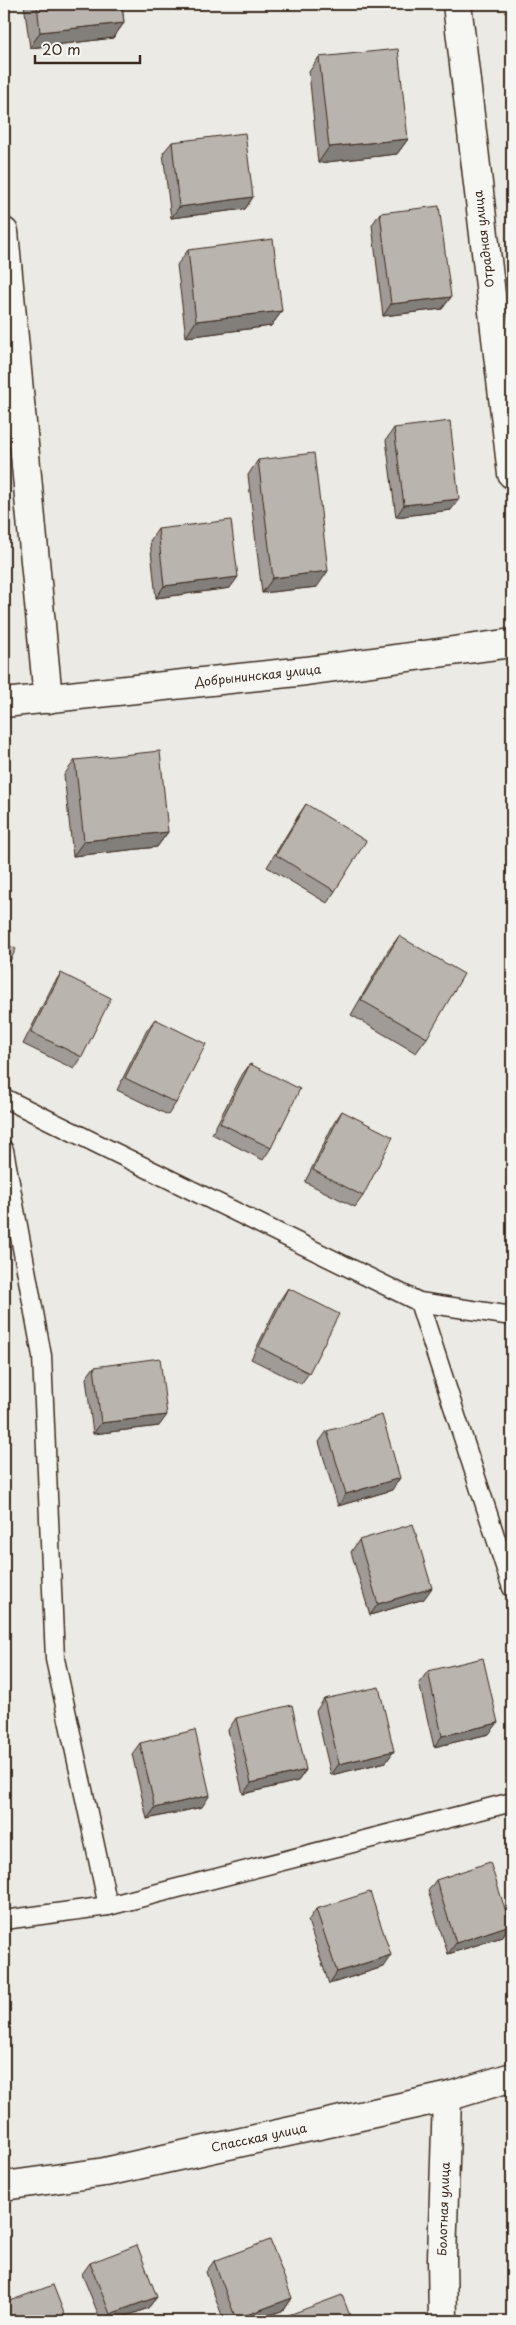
<svg xmlns="http://www.w3.org/2000/svg" width="516" height="2325" viewBox="0 0 516 2325" font-family="'Playpen Sans',sans-serif">
<rect width="100%" height="100%" fill="#ebeae5"/>
<filter id="ink" filterUnits="userSpaceOnUse"><feTurbulence type="fractalNoise" baseFrequency=".02" numOctaves="2"/><feDisplacementMap in="SourceGraphic" scale="10" xChannelSelector="R" yChannelSelector="G"/><feConvolveMatrix kernelMatrix="1 2 1 2 8 2 1 2 1" color-interpolation-filters="sRGB"/></filter>
<g filter="url(#ink)">
<g fill="none" stroke-linecap="round" stroke-linejoin="round">
<g stroke="#3b2a1e" stroke-width="21">
<g id="service">
<path d="M 4,1098 L 419,1302 L 512,1316"/>
<path d="M 4,1150 L 42,1356 L 55,1659 L 108,1906 L 512,1802"/>
<path d="M 419,1302 L 512,1588"/>
<path d="M 4,1920 L 108,1906"/>
</g>
</g>
<g stroke="#3b2a1e" stroke-width="31">
<g id="minor">
<path d="M 457,4 L 512,474"/>
<path d="M 4,232 L 48,699"/>
<path d="M 4,703 L 306,671 L 512,643"/>
<path d="M 443,2321 L 442,2258 L 447,2097"/>
</g>
</g>
<g stroke="#3b2a1e" stroke-width="31">
<path id="tertiary" d="M 4,2186 L 105,2172 L 447,2097 L 512,2077"/>
</g>
<use href="#service" stroke="#f6f6f2" stroke-width="18"/>
<use href="#minor" stroke="#f6f6f2" stroke-width="28"/>
<use href="#tertiary" stroke="#f6f6f2" stroke-width="28"/>
</g>
<g fill="#a09b96" stroke="#3b2a1e">
<path d="M 24,4 L 122,4 L 124,23 L 113,38 L 30,48 Z"/>
<path d="M 319,57 L 408,139 L 397,154 L 318,163 L 309,72 Z"/>
<path d="M 512,76 L 512,89 L 511,78 Z"/>
<path d="M 172,142 L 253,197 L 245,209 L 171,218 L 163,153 Z"/>
<path d="M 380,213 L 451,297 L 442,309 L 383,316 L 372,225 Z"/>
<path d="M 188,250 L 282,311 L 271,326 L 186,337 L 177,265 Z"/>
<path d="M 394,428 L 451,510 L 396,517 L 386,440 Z"/>
<path d="M 258,460 L 317,587 L 262,593 L 248,475 Z"/>
<path d="M 158,529 L 230,588 L 156,598 L 150,541 Z"/>
<path d="M 75,760 L 168,832 L 157,847 L 73,856 L 64,775 Z"/>
<path d="M 306,804 L 335,891 L 327,903 L 267,867 L 298,816 Z"/>
<path d="M 399,936 L 427,1038 L 416,1053 L 351,1015 L 388,951 Z"/>
<path d="M 61,973 L 82,1057 L 74,1069 L 23,1044 L 53,985 Z"/>
<path d="M 155,1019 L 176,1103 L 168,1115 L 117,1090 L 147,1030 Z"/>
<path d="M 250,1064 L 271,1148 L 263,1160 L 212,1134 L 242,1075 Z"/>
<path d="M 342,1111 L 363,1196 L 355,1207 L 305,1182 L 334,1123 Z"/>
<path d="M 288,1288 L 309,1373 L 301,1384 L 251,1359 L 280,1300 Z"/>
<path d="M 94,1367 L 159,1426 L 93,1434 L 86,1378 Z"/>
<path d="M 512,1385 L 512,1398 L 509,1389 Z"/>
<path d="M 327,1431 L 392,1490 L 338,1506 L 319,1442 Z"/>
<path d="M 359,1540 L 424,1599 L 370,1615 L 351,1552 Z"/>
<path d="M 428,1671 L 489,1734 L 434,1747 L 419,1683 Z"/>
<path d="M 324,1699 L 394,1751 L 386,1762 L 331,1775 L 316,1711 Z"/>
<path d="M 236,1718 L 306,1770 L 298,1781 L 243,1794 L 228,1730 Z"/>
<path d="M 140,1743 L 202,1807 L 147,1819 L 132,1754 Z"/>
<path d="M 436,1880 L 510,1925 L 502,1937 L 448,1954 L 428,1891 Z"/>
<path d="M 316,1909 L 383,1967 L 329,1984 L 308,1921 Z"/>
<path d="M 214,2261 L 292,2298 L 284,2310 L 253,2321 L 224,2321 L 206,2272 Z"/>
<path d="M 90,2263 L 157,2297 L 148,2308 L 114,2321 L 101,2321 L 82,2274 Z"/>
</g>
<g fill="#827e7a" stroke="#3b2a1e">
<path d="M 124,23 L 113,38 L 30,48 L 40,32 Z"/>
<path d="M 408,139 L 397,154 L 318,163 L 329,147 Z"/>
<path d="M 253,197 L 245,209 L 171,218 L 179,207 Z"/>
<path d="M 451,297 L 442,309 L 383,316 L 391,304 Z"/>
<path d="M 282,311 L 271,326 L 186,337 L 196,321 Z"/>
<path d="M 459,499 L 451,510 L 396,517 L 404,505 Z"/>
<path d="M 328,571 L 317,587 L 262,593 L 273,578 Z"/>
<path d="M 238,577 L 230,588 L 156,598 L 164,586 Z"/>
<path d="M 168,832 L 157,847 L 73,856 L 84,841 Z"/>
<path d="M 167,1415 L 159,1426 L 93,1434 L 101,1423 Z"/>
<path d="M 400,1478 L 392,1490 L 338,1506 L 346,1494 Z"/>
<path d="M 432,1588 L 424,1599 L 370,1615 L 378,1604 Z"/>
<path d="M 498,1723 L 489,1734 L 434,1747 L 442,1736 Z"/>
<path d="M 394,1751 L 386,1762 L 331,1775 L 339,1764 Z"/>
<path d="M 306,1770 L 298,1781 L 243,1794 L 251,1783 Z"/>
<path d="M 210,1795 L 202,1807 L 147,1819 L 155,1808 Z"/>
<path d="M 510,1925 L 502,1937 L 448,1954 L 456,1943 Z"/>
<path d="M 391,1955 L 383,1967 L 329,1984 L 337,1972 Z"/>
<path d="M 157,2297 L 148,2308 L 114,2321 L 105,2321 L 110,2314 Z"/>
<path d="M 292,2298 L 284,2310 L 253,2321 L 234,2321 L 236,2319 Z"/>
</g>
<g fill="#bab4ae" stroke="#3b2a1e">
<path d="M 37,4 L 122,4 L 124,23 L 40,32 Z"/>
<path d="M 398,49 L 408,139 L 329,147 L 319,57 Z"/>
<path d="M 245,133 L 253,197 L 179,207 L 172,142 Z"/>
<path d="M 439,206 L 451,297 L 391,304 L 380,213 Z"/>
<path d="M 273,239 L 282,311 L 196,321 L 188,250 Z"/>
<path d="M 450,421 L 459,499 L 404,505 L 394,428 Z"/>
<path d="M 314,453 L 328,571 L 273,578 L 258,460 Z"/>
<path d="M 231,520 L 238,577 L 164,586 L 158,529 Z"/>
<path d="M 160,751 L 168,832 L 84,841 L 75,760 Z"/>
<path d="M 306,804 L 366,841 L 335,891 L 276,855 Z"/>
<path d="M 399,936 L 464,974 L 427,1038 L 361,1000 Z"/>
<path d="M 4,943 L 16,949 L 4,973 Z"/>
<path d="M 61,973 L 111,998 L 82,1057 L 31,1032 Z"/>
<path d="M 155,1019 L 206,1044 L 176,1103 L 125,1078 Z"/>
<path d="M 250,1064 L 300,1089 L 271,1148 L 220,1123 Z"/>
<path d="M 342,1111 L 393,1137 L 363,1196 L 313,1170 Z"/>
<path d="M 288,1288 L 339,1314 L 309,1373 L 259,1347 Z"/>
<path d="M 160,1358 L 167,1415 L 101,1423 L 94,1367 Z"/>
<path d="M 382,1415 L 400,1478 L 346,1494 L 327,1431 Z"/>
<path d="M 413,1524 L 432,1588 L 378,1604 L 359,1540 Z"/>
<path d="M 483,1658 L 498,1723 L 442,1736 L 428,1671 Z"/>
<path d="M 379,1687 L 394,1751 L 339,1764 L 324,1699 Z"/>
<path d="M 292,1705 L 306,1770 L 251,1783 L 236,1718 Z"/>
<path d="M 195,1730 L 210,1795 L 155,1808 L 140,1743 Z"/>
<path d="M 490,1862 L 510,1925 L 456,1943 L 436,1880 Z"/>
<path d="M 370,1892 L 391,1955 L 337,1972 L 316,1909 Z"/>
<path d="M 270,2240 L 292,2298 L 236,2319 L 214,2261 Z"/>
<path d="M 137,2245 L 157,2297 L 110,2314 L 90,2263 Z"/>
<path d="M 53,2285 L 67,2321 L 5,2321 L 4,2319 L 4,2303 Z"/>
<path d="M 342,2295 L 352,2321 L 282,2321 L 281,2318 Z"/>
</g>
</g>
<g text-anchor="middle" stroke-width="4" stroke-linejoin="round" paint-order="stroke">
<g font-size="12" fill="#3b2a1e" stroke="#f6f6f2">
<text transform="translate(484 239) rotate(-97)" y="4">Отрадная улица</text>
<text transform="translate(258 676) rotate(-6)" y="4">Добрынинская улица</text>
<text transform="translate(259 2138) rotate(-12)" y="4">Спасская улица</text>
<text transform="translate(444 2209) rotate(-88)" y="4">Болотная улица</text>
</g>
</g>
<rect width="516" height="2325" fill="none" stroke="#f6f6f2" stroke-width="20"/>
<rect x="10" y="10" width="496" height="2305" fill="none" stroke="#3b2a1e" stroke-width="2" filter="url(#ink)"/>
<path d="M35 55v8h105v-8" fill="none" stroke="#3b2a1e" stroke-width="2.5"/>
<text x="42" y="55" font-size="15" fill="#3b2a1e" stroke="#f6f6f2" stroke-width="4" paint-order="stroke">20 m</text>
</svg>
